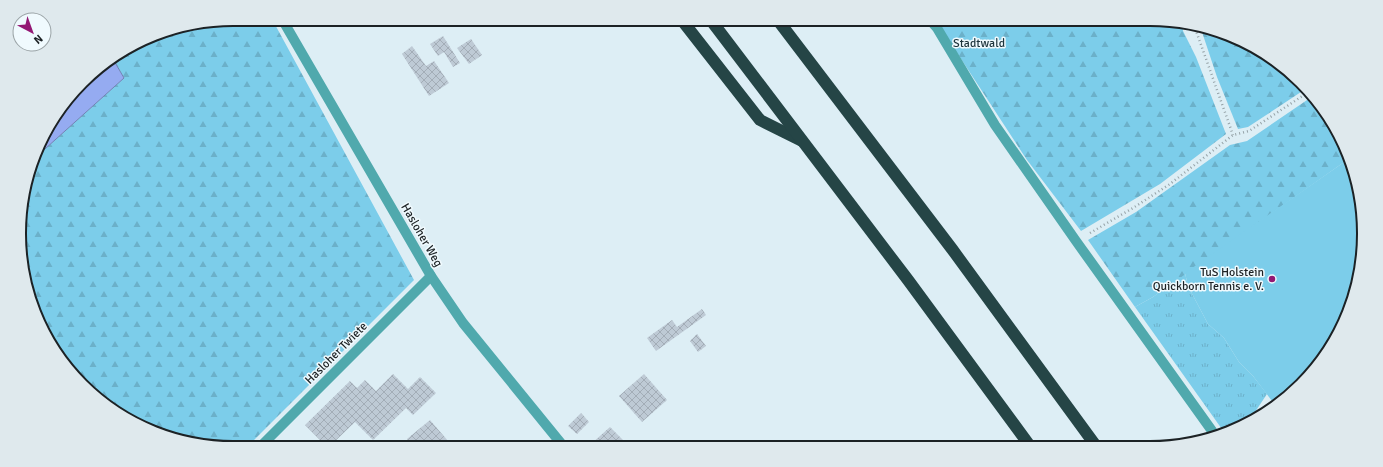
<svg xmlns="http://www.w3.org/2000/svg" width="1383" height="467" viewBox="0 0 1383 467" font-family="Signika,sans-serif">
<defs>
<pattern id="grass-tufts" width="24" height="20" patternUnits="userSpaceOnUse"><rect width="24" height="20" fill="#7ccdea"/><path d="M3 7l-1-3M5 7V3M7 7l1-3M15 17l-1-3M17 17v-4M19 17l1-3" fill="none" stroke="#6bb0c9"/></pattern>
<pattern id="forest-firs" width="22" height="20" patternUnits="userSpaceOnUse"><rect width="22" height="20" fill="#7ccdea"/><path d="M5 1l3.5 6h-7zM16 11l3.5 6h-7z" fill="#6bb0c9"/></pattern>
<pattern id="building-cross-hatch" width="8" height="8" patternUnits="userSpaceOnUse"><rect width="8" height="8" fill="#becad5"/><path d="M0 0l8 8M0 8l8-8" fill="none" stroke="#a3adb7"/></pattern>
</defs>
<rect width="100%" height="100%" fill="#ddeef5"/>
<path fill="url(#grass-tufts)" d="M 1185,273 L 1188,286 L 1208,324 L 1224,338 L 1239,362 L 1253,376 L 1267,394 L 1255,412 L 1258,417 L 1244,426 L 1224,432 L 1135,307 L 1153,297 Z"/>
<g fill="url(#forest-firs)">
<path d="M 234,19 L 272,19 L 414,280 L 246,448 L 178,441 L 114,412 L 55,353 L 26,289 L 21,206 L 36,157 L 124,78 L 113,59 L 152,35 Z"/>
<path d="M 935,19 L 1149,19 L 1182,23 L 1183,31 L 1196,57 L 1226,134 L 1160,184 L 1081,231 L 1027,160 Z"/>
<path d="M 1200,26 L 1280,63 L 1304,90 L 1248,127 L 1238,129 L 1217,77 Z"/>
<path d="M 1310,98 L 1335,126 L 1347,160 L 1153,297 L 1135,307 L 1088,240 L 1136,212 L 1230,145 L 1247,141 Z"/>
</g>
<path fill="#7ccdea" d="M 1347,160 L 1362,205 L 1357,289 L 1335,341 L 1291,395 L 1275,405 L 1253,376 L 1239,362 L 1224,338 L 1208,324 L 1188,286 L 1185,273 Z"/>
<path fill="#95abf1" stroke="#7182b4" d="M 113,59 L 124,78 L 36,157 L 41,138 L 92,72 Z"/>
<g fill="url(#building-cross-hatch)">
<path d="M 443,36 L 460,63 L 453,67 L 444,52 L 438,56 L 430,44 Z"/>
<path d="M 471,39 L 482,55 L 469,64 L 457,48 Z"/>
<path d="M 412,46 L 426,66 L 434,61 L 449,83 L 429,96 L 402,54 Z"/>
<path d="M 702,309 L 706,315 L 656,351 L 647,338 L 672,320 L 677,327 Z"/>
<path d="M 697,334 L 706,346 L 698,352 L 690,341 Z"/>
<path d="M 393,374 L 408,389 L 420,377 L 436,393 L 413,415 L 406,408 L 373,440 L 355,422 L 328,448 L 305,425 L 350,381 L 357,388 L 365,380 L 376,391 Z"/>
<path d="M 644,374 L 667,400 L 642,422 L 619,396 Z"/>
<path d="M 581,413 L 589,422 L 577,434 L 568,426 Z"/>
<path d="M 430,420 L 454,448 L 415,448 L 407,439 Z"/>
<path d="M 610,427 L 624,441 L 617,447 L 594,447 L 591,444 Z"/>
<path d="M 675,441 L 681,447 L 668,447 Z"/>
</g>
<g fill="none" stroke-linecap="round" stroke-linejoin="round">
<g stroke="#96a3a8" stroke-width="2.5" stroke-dasharray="1 3" stroke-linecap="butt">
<path d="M 1194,25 L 1233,135"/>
<path d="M 1090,233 L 1133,208 L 1170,184 L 1233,135 L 1249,131 L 1307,93"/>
</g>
<path stroke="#50a9ad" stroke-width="10" d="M 929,19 L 937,28 L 995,125 L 1076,241 L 1215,435"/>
<g stroke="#50a9ad" stroke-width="10">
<path d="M 282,19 L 431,276 L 463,323 L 564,447"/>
<path d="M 259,448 L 431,276"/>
</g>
<g stroke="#254546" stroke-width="12">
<path d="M 681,19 L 760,120 L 802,141"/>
<path d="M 710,19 L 908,280 L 1030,446"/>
<path d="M 777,19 L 952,249 L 1096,446"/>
</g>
</g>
<circle fill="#931874" stroke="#f0fafe" stroke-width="1.5" cx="1272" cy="279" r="4"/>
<g text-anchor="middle" stroke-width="3" stroke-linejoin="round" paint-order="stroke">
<g font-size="12" fill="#1e353d" stroke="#f0fafe">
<text x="979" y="47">Stadtwald</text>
</g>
<g font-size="12" fill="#1c2225" stroke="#f0fafe">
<text transform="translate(422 235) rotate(60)" y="4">Hasloher Weg</text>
<text transform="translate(336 353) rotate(-45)" y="4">Hasloher Twiete</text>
</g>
<g font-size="12" fill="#1c2225" stroke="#f0fafe" text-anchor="end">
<text x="1264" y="276">TuS Holstein<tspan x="1264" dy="14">Quickborn Tennis e. V.</tspan></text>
</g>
</g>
<path d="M0 0H1383V467H0ZM233 26H1150A207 207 0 0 1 1357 233V234A207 207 0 0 1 1150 441H233A207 207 0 0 1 26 234V233A207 207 0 0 1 233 26Z" fill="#dfe9ed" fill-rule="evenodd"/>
<path fill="none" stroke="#1c2225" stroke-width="2" d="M233 26H1150A207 207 0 0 1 1357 233V234A207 207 0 0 1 1150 441H233A207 207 0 0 1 26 234V233A207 207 0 0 1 233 26Z"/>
<g transform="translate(32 32) rotate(139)"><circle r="19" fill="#f0fafe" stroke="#9ba4a7"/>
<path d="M0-3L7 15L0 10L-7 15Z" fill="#931874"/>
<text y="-6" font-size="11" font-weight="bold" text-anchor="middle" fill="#1c2225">N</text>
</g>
</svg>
